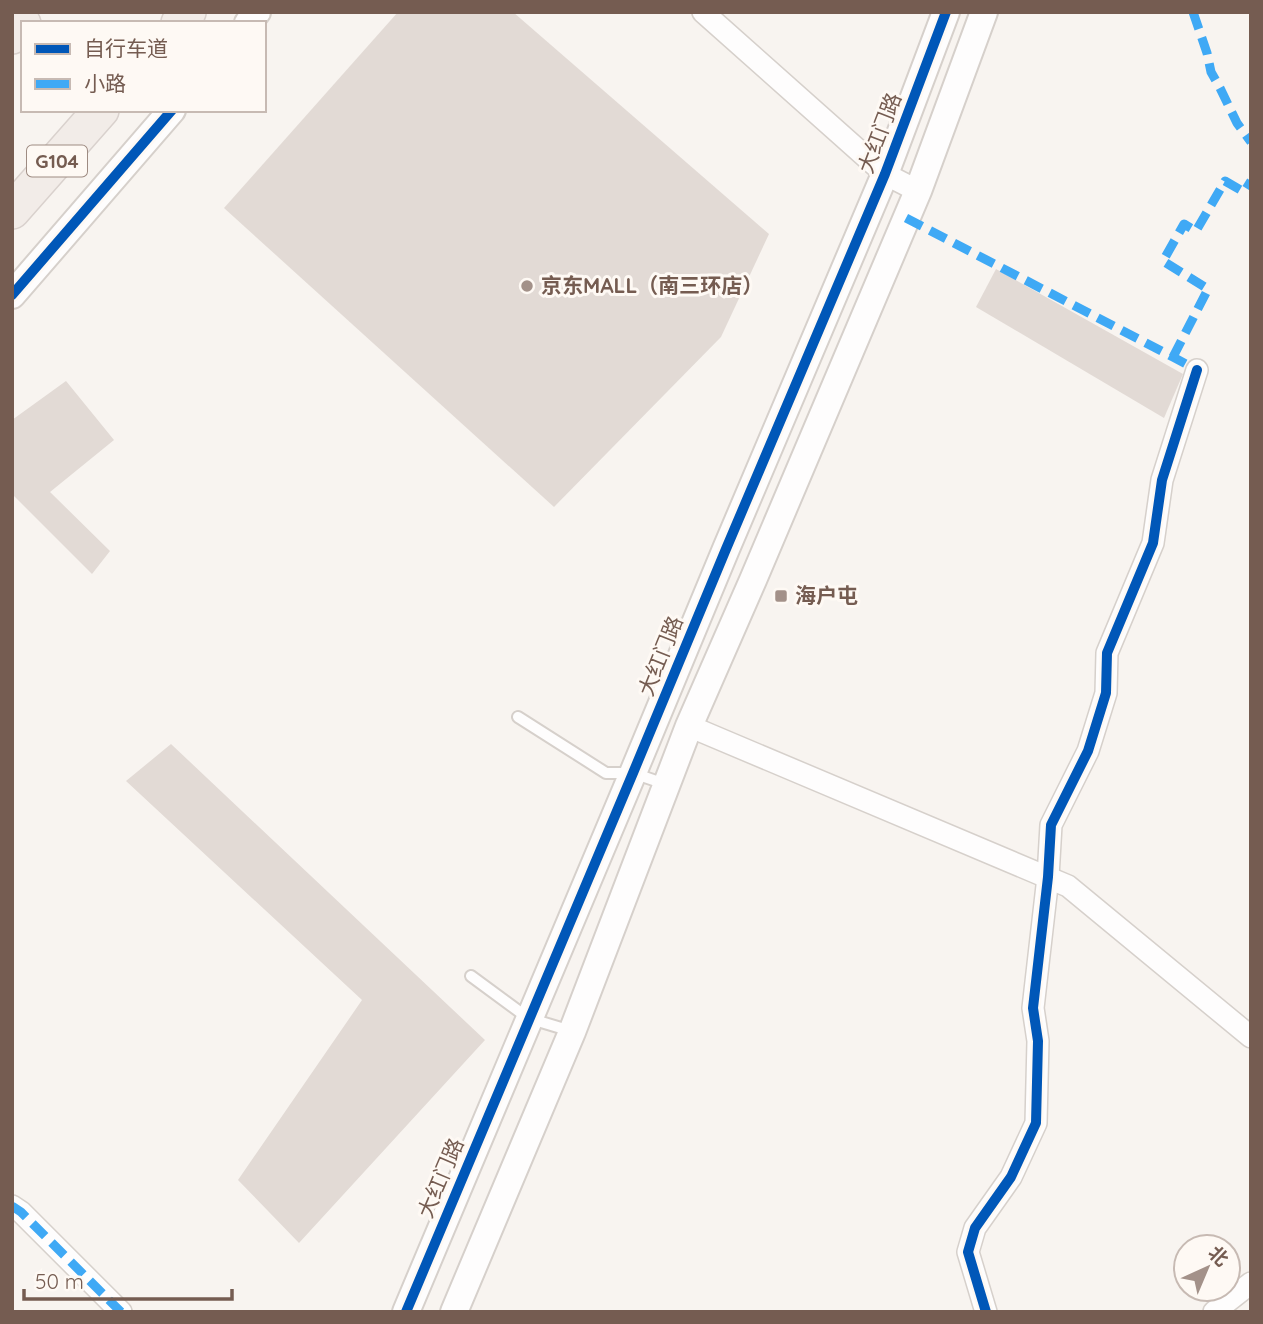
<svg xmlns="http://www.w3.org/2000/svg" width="1263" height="1324" viewBox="0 0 1263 1324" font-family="Quicksand,'Noto Sans SC',sans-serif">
<rect width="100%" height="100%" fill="#f8f4f0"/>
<g fill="#e2dad5">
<path d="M 398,12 L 513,12 L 769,234 L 721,337 L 554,507 L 224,208 Z"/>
<path d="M 996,269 L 1183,374 L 1164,418 L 976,307 Z"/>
<path d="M 66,381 L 114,440 L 50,492 L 110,551 L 92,574 L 12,494 L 12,420 Z"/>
<path d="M 171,744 L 485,1040 L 299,1243 L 238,1180 L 362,1000 L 126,781 Z"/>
</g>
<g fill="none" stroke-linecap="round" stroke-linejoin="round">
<g stroke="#d6d0cb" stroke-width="14">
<g id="service">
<path d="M 518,717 L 606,773 L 633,773 L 665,784"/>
<path d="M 471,976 L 528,1018 L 571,1031"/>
</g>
</g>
<g stroke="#d6d0cb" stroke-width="24">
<g id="minor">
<path d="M 703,12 L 885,174 L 918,191"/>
<path d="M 689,726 L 1068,886 L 1251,1037"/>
<path d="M 12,1206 L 21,1212 L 121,1312"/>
<path d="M 986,1312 L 968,1252 L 975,1228 L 1011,1177 L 1036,1123 L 1038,1041 L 1033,1008 L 1048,877 L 1051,825 L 1088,751 L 1106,693 L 1107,653 L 1153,543 L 1162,480 L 1197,370"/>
<path d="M 1214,1312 L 1251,1283"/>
</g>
</g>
<g stroke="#d6d0cb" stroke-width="30">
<g id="tertiary">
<path d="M 248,23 L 257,12"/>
<path d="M 12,295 L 172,110"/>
<path d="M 406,1312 L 633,773 L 726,549 L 885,174 L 946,12"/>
<path d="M 454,1312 L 572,1032 L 689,726 L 753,580 L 918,191 L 984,12"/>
</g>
</g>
<g stroke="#d9d1cd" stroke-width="38">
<g id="trunk">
<path d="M 179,23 L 188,12"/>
<path d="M 12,36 L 23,24"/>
<path d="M 12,211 L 101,110"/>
</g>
</g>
<use href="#service" stroke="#fefdfd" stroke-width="10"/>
<use href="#minor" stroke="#fefdfd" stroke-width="21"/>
<use href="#tertiary" stroke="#fefdfd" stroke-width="26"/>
<use href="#trunk" stroke="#f2ece8" stroke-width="35"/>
<g stroke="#3fa9f5" stroke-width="9" stroke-dasharray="18 9" stroke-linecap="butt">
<path d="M 1193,12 L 1207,53 L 1211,72 L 1220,88 L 1237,123 L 1251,142"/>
<path d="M 906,218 L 1173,357 L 1197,370 L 1196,374"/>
<path d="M 1173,357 L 1208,289 L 1163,261 L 1184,224 L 1196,231 L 1225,181 L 1244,192 L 1251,181"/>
<path d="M 12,1206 L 21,1212 L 121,1312"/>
</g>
<g stroke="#fef9f4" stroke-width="15">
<g id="cycleway">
<path d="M 12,295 L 172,110"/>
<path d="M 406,1312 L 633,773 L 726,549 L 885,174 L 946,12"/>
<path d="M 986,1312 L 968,1252 L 975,1228 L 1011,1177 L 1036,1123 L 1038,1041 L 1033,1008 L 1048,877 L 1051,825 L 1088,751 L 1106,693 L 1107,653 L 1153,543 L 1162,480 L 1197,370"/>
</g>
</g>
<use href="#cycleway" stroke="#0057b8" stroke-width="10"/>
</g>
<g fill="#a39189" stroke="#fef9f4" stroke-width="2.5">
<circle cx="527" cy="286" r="7"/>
<rect x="774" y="589" width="14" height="14" rx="3.5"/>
</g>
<g text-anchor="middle" stroke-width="6" stroke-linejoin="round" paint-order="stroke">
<rect fill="#fef9f4" stroke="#9e8b82" stroke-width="2" x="27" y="145.5" width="60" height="31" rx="5"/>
<g font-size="19" font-weight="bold" fill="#755c51">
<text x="57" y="168">G104</text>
</g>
<g font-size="21" fill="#755c51" stroke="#fef9f4">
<text transform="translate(880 133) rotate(-69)" y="7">大红门路</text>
<text transform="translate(661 656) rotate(-68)" y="7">大红门路</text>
<text transform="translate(441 1178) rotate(-67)" y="7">大红门路</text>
</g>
<g font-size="21" font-weight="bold" fill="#755c51" stroke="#fef9f4" text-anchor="start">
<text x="541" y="293">京东MALL（南三环店）</text>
<text x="795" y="603">海户屯</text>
</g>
</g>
<rect width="1263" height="1324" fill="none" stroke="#755c51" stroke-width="28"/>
<rect x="21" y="21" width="245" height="91" fill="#fef9f4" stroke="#c7bab3" stroke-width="2"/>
<rect x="35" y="44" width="35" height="10" fill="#0057b8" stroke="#c7bab3" stroke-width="2"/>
<text x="84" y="56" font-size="21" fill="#755c51">自行车道</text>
<rect x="35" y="79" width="35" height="10" fill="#3fa9f5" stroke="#c7bab3" stroke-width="2"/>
<text x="84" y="91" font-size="21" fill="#755c51">小路</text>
<g transform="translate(1207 1268) rotate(44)"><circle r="33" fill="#fef9f4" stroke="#c7bab3" stroke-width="2"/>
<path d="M0-5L12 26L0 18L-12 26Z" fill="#a39189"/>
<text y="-10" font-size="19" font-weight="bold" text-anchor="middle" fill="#755c51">北</text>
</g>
<path d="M24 1289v10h208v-10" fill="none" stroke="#755c51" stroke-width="3.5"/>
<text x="35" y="1289" font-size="21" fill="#755c51" stroke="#fef9f4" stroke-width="5" paint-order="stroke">50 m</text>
</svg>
